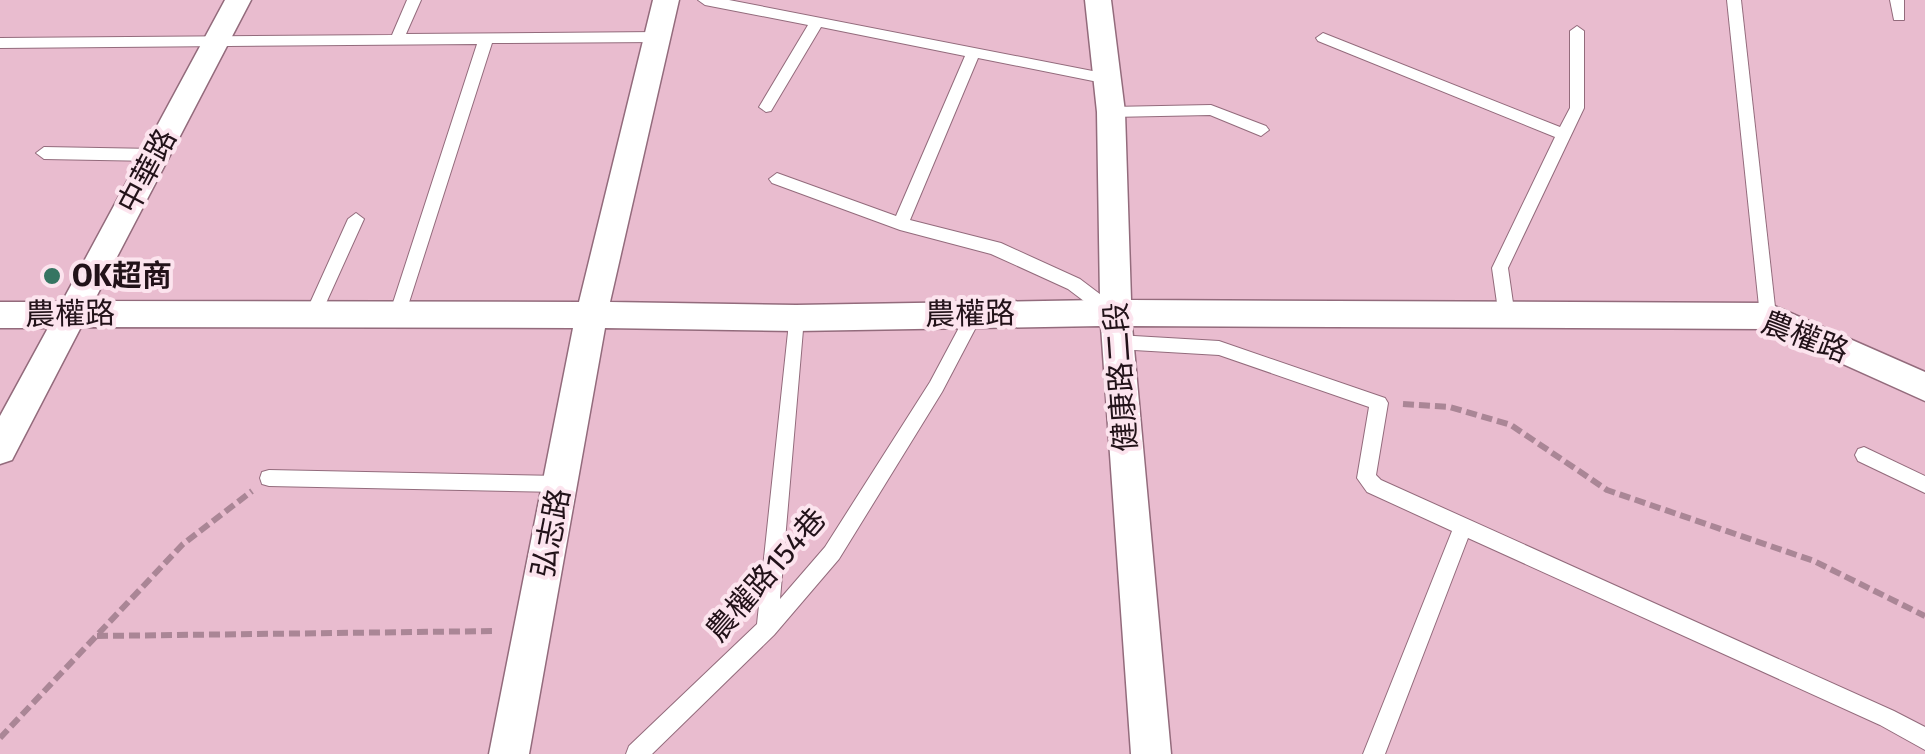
<svg xmlns="http://www.w3.org/2000/svg" width="1925" height="754" viewBox="0 0 1925 754" font-family="'Fira Sans','Noto Sans TC',sans-serif">
<rect width="100%" height="100%" fill="#e9bccf"/>
<g fill="none" stroke-linecap="round" stroke-linejoin="round">
<g stroke="#936b7c" stroke-width="2">
<g id="lane">
<path d="M 407,0 L 421,0 L 406,34 L 659,32 L 666,37 L 659,42 L 492,43 L 406,312 L 404,317 L 392,317 L 390,312 L 477,44 L 0,48 L 0,38 L 392,35 Z"/>
<path d="M 698,0 L 729,0 L 1113,75 L 1115,79 L 1108,84 L 978,58 L 910,220 L 1001,243 L 1080,279 L 1121,310 L 1123,315 L 1121,320 L 1109,320 L 1068,289 L 991,254 L 900,230 L 772,183 L 769,179 L 777,173 L 896,216 L 965,56 L 821,27 L 771,111 L 766,112 L 759,107 L 808,25 L 705,5 Z"/>
<path d="M 1727,0 L 1741,0 L 1776,316 L 1774,321 L 1762,321 L 1760,316 Z"/>
<path d="M 1890,0 L 1904,0 L 1904,20 L 1894,20 Z"/>
<path d="M 1577,26 L 1584,31 L 1584,108 L 1508,268 L 1515,317 L 1513,322 L 1501,322 L 1499,317 L 1492,268 L 1555,137 L 1318,41 L 1316,38 L 1323,33 L 1328,35 L 1560,127 L 1570,108 L 1570,31 Z"/>
<path d="M 1211,105 L 1266,126 L 1269,130 L 1261,136 L 1210,115 L 1111,117 L 1104,112 L 1111,107 Z"/>
<path d="M 44,147 L 155,149 L 163,155 L 155,161 L 44,159 L 36,153 Z"/>
<path d="M 356,213 L 364,219 L 322,312 L 320,317 L 308,317 L 306,312 L 348,219 Z"/>
<path d="M 976,305 L 982,307 L 984,312 L 942,392 L 839,559 L 774,635 L 652,754 L 626,754 L 629,746 L 757,624 L 790,313 L 802,313 L 804,318 L 780,599 L 825,547 L 930,382 L 970,307 Z"/>
<path d="M 1117,335 L 1219,341 L 1385,398 L 1388,403 L 1376,475 L 1381,480 L 1894,711 L 1925,727 L 1925,750 L 1880,725 L 1468,538 L 1385,754 L 1363,754 L 1452,531 L 1367,492 L 1357,478 L 1369,407 L 1219,355 L 1117,349 L 1111,347 L 1108,342 L 1111,337 Z"/>
<path d="M 1864,447 L 1925,476 L 1925,493 L 1858,461 L 1855,455 L 1858,449 Z"/>
<path d="M 269,470 L 560,476 L 567,478 L 569,484 L 567,490 L 560,492 L 269,486 L 262,484 L 260,478 L 262,472 Z"/>
</g>
</g>
<g stroke="#936b7c" stroke-width="3">
<path id="street" d="M 225,0 L 251,0 L 94,301 L 579,302 L 653,0 L 679,0 L 610,302 L 796,305 L 1100,300 L 1097,112 L 1085,0 L 1111,0 L 1125,112 L 1131,300 L 1768,303 L 1925,372 L 1925,401 L 1765,329 L 1132,326 L 1171,754 L 1131,754 L 1101,326 L 796,331 L 605,328 L 529,754 L 489,754 L 573,328 L 81,327 L 12,460 L 0,464 L 0,416 L 48,328 L 0,328 L 0,302 L 62,302 Z"/>
</g>
<g stroke="#aa8696" stroke-width="6" stroke-dasharray="11 5" stroke-linecap="butt">
<path d="M 1403,404 L 1450,407 L 1511,425 L 1607,490 L 1814,561 L 1925,616"/>
<path d="M 97,636 L 496,631"/>
<path d="M 0,738 L 183,544 L 252,491"/>
</g>
<use href="#lane" fill="#fff" fill-rule="evenodd"/>
<use href="#street" fill="#fff" fill-rule="evenodd"/>
</g>
<circle fill="#367562" stroke="#fce4ee" stroke-width="4" cx="52" cy="276" r="10"/>
<g text-anchor="middle" stroke-width="8" stroke-linejoin="round" paint-order="stroke">
<g font-size="30" fill="#221219" stroke="#fce4ee">
<text transform="translate(147 171) rotate(-62)" y="10">中華路</text>
<text transform="translate(70 314) rotate(-1)" y="10">農權路</text>
<text transform="translate(970 314) rotate(-1)" y="10">農權路</text>
<text transform="translate(1805 337) rotate(21)" y="10">農權路</text>
<text transform="translate(1121 377) rotate(-94)" y="10">健康路二段</text>
<text transform="translate(551 533) rotate(-79)" y="10">弘志路</text>
<text transform="translate(766 575) rotate(-49)" y="10">農權路154巷</text>
</g>
<g font-size="30" font-weight="bold" fill="#221219" stroke="#fce4ee" text-anchor="start">
<text x="72" y="286">OK超商</text>
</g>
</g>
</svg>
